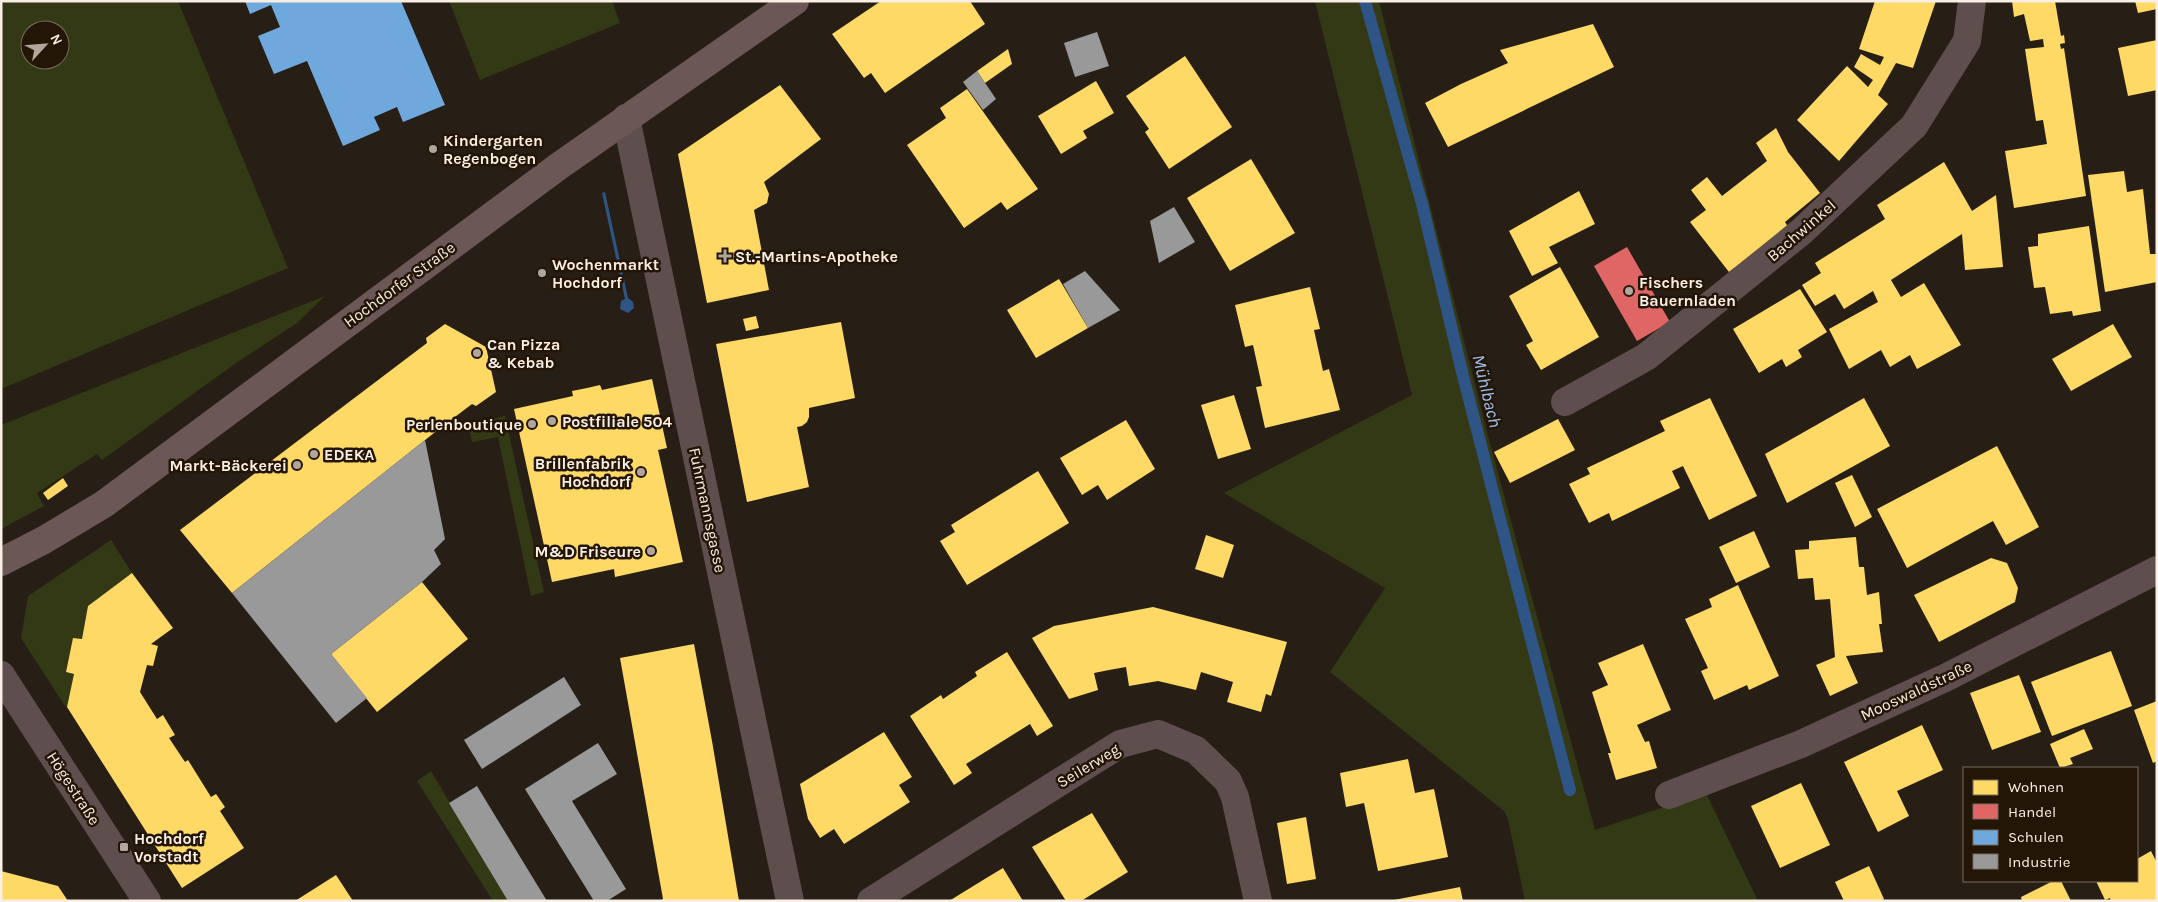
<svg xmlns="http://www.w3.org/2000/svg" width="2158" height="902" viewBox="0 0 2158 902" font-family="Karla,sans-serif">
<rect width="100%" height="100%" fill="#271f16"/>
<g fill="#323914" fill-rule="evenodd">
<path d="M 9,1 L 178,1 L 288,268 L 1,389 L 1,4 ZM 30,30 L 60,30 L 60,60 L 30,60 Z"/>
<path d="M 449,1 L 612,1 L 620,23 L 480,80 Z"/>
<path d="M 1315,1 L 1379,1 L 1486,429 L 1595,830 L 1706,793 L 1758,901 L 1525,901 L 1508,819 L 1504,811 L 1330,672 L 1385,588 L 1224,493 L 1412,395 Z"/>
<path d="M 325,296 L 297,323 L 236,363 L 102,460 L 97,454 L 37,493 L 44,506 L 1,529 L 1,425 Z"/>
<path d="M 505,416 L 544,592 L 531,596 L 498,437 L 472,442 L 468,424 Z"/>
<path d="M 111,540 L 132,573 L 88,606 L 82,639 L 73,638 L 66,672 L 74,674 L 67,707 L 65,706 L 21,638 L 28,596 Z"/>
<path d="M 431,771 L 508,901 L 493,901 L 417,781 Z"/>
</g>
<path fill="#2e5585" d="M 605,192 L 628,298 L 633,302 L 634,308 L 628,313 L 620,309 L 621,301 L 625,299 L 602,193 Z"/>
<g fill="#ffd966">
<path d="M 881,1 L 970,1 L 985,24 L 885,93 L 871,73 L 864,78 L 832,34 Z"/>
<path d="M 1875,1 L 1936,1 L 1913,68 L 1896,63 L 1878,95 L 1888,104 L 1839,161 L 1797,120 L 1847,66 L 1868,87 L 1873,80 L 1854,67 L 1861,54 L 1880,65 L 1884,57 L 1859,49 Z"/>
<path d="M 2012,1 L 2055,1 L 2061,36 L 2064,35 L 2065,43 L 2060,44 L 2061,49 L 2064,48 L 2086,196 L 2014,208 L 2005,151 L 2047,144 L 2043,120 L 2036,121 L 2025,49 L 2044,47 L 2043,39 L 2030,41 L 2024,14 L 2014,17 Z"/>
<path d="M 2135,1 L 2157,1 L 2157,9 L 2138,13 Z"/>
<path d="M 1593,24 L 1614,67 L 1448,147 L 1425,103 L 1461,84 L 1508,63 L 1500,50 Z"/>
<path d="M 2157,40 L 2157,90 L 2128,96 L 2118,48 Z"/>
<path d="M 1008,49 L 1012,64 L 985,83 L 977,71 Z"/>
<path d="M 1185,56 L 1232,127 L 1169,169 L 1145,132 L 1149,129 L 1126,96 Z"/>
<path d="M 1096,81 L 1114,113 L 1083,131 L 1087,138 L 1061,154 L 1038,116 Z"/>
<path d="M 780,85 L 821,139 L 764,182 L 769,194 L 767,203 L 754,210 L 769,290 L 707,303 L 678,154 Z"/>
<path d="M 967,89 L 1038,189 L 1007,210 L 1001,202 L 964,228 L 907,145 L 946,118 L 940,108 Z"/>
<path d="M 1776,128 L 1788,152 L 1820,193 L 1785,222 L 1788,227 L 1729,272 L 1690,222 L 1706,210 L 1691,190 L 1707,177 L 1722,196 L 1767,161 L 1756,143 Z"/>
<path d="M 1251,159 L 1295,233 L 1230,271 L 1187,198 Z"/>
<path d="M 1944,162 L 1972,211 L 1996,195 L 2003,267 L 1965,270 L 1962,234 L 1891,280 L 1901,297 L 1924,283 L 1961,345 L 1917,369 L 1910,355 L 1890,367 L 1881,350 L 1849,369 L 1829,329 L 1878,302 L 1873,291 L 1844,309 L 1835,294 L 1815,306 L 1802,285 L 1821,273 L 1815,263 L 1885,219 L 1877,205 Z"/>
<path d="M 2124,171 L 2127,192 L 2143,189 L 2150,254 L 2157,254 L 2157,282 L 2105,292 L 2088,175 Z"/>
<path d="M 1579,191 L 1595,224 L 1549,247 L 1558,263 L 1532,276 L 1509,231 Z"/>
<path d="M 2089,226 L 2101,311 L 2073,316 L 2072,311 L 2050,314 L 2045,287 L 2034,288 L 2028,247 L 2038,246 L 2038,234 Z"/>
<path d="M 1560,267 L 1599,337 L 1541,370 L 1526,345 L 1533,341 L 1509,296 Z"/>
<path d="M 1059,279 L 1088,328 L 1036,358 L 1007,310 Z"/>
<path d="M 1310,287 L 1320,329 L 1314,330 L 1323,371 L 1329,369 L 1340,410 L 1265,428 L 1256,387 L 1262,386 L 1253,345 L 1245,347 L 1235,305 Z"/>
<path d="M 1800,289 L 1827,332 L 1798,350 L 1802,357 L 1786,367 L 1782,359 L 1759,373 L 1733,329 Z"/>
<path d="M 756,316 L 759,328 L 746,331 L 743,319 Z"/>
<path d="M 841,322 L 855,398 L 809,408 L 809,417 L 807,422 L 802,426 L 797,427 L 809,487 L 747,502 L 716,344 Z"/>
<path d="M 445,324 L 486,347 L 496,392 L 476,406 L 472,404 L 439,429 L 232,593 L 180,530 L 427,343 L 426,338 Z"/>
<path d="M 2113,324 L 2132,357 L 2071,391 L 2052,359 Z"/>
<path d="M 652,379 L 667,448 L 658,450 L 683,562 L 615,577 L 614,569 L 552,582 L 514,409 L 573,396 L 572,391 L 587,388 L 600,385 L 602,390 Z"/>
<path d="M 1234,395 L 1251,449 L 1218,459 L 1201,405 Z"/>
<path d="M 1710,398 L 1757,496 L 1709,520 L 1683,466 L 1672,471 L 1680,488 L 1612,521 L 1609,513 L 1589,523 L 1569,484 L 1590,474 L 1587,468 L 1665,431 L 1660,421 Z"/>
<path d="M 1864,398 L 1890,446 L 1787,503 L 1765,454 Z"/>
<path d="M 1558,419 L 1575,450 L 1510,483 L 1494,452 Z"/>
<path d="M 1126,420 L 1155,469 L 1107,500 L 1098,485 L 1082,495 L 1060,458 Z"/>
<path d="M 1997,446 L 2039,527 L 2006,545 L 1993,521 L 1907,568 L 1877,509 Z"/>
<path d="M 1038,471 L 1069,523 L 967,585 L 940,541 L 955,532 L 951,525 Z"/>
<path d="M 1852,475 L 1872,517 L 1855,527 L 1835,483 Z"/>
<path d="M 63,478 L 68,486 L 48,500 L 43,493 Z"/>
<path d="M 1754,531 L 1770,567 L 1736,583 L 1719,547 Z"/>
<path d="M 1206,535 L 1234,545 L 1223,578 L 1195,569 Z"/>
<path d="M 1856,537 L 1859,567 L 1864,567 L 1867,595 L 1879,592 L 1882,624 L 1879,624 L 1883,652 L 1846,656 L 1858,683 L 1830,696 L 1816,665 L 1835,657 L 1830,599 L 1815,600 L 1813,578 L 1798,579 L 1795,550 L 1809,549 L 1809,541 Z"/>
<path d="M 1991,558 L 2007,563 L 2018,588 L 2015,602 L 1939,642 L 1914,595 Z"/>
<path d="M 132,573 L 173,628 L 151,644 L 158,646 L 153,666 L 147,665 L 140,692 L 157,719 L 163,715 L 175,735 L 169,738 L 185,762 L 188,760 L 211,797 L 216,794 L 225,807 L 220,811 L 244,848 L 182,888 L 67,707 L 74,674 L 66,672 L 73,638 L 82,639 L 88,606 Z"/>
<path d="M 422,582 L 468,639 L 377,712 L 331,654 Z"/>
<path d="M 1738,585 L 1779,676 L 1749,690 L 1747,685 L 1714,700 L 1701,671 L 1708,668 L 1685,619 L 1712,607 L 1709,599 Z"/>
<path d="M 1153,607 L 1287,642 L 1271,696 L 1266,694 L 1261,712 L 1227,702 L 1233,682 L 1201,672 L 1196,690 L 1158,681 L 1129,686 L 1126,667 L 1109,670 L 1094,673 L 1098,690 L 1069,699 L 1032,638 L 1054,626 Z"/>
<path d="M 694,644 L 712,741 L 739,901 L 660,901 L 663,899 L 620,658 Z"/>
<path d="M 1643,644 L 1671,710 L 1637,725 L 1645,742 L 1649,741 L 1657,768 L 1616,780 L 1608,753 L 1611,753 L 1592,692 L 1608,685 L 1598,663 Z"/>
<path d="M 2111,651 L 2132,706 L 2052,736 L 2031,682 Z"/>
<path d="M 1007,652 L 1053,726 L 1037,736 L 1030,724 L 966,764 L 972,773 L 954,785 L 910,716 L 941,695 L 943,699 L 977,676 L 975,672 Z"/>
<path d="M 2019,675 L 2041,732 L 1992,750 L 1970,693 Z"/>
<path d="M 2157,701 L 2157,761 L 2153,763 L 2134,710 Z"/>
<path d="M 1922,725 L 1943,770 L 1897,791 L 1909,816 L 1878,832 L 1844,762 Z"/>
<path d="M 2084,729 L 2093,749 L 2070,758 L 2073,764 L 2060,768 L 2050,744 Z"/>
<path d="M 884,732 L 912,777 L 899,785 L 910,802 L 844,844 L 834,829 L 820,838 L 808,819 L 800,784 Z"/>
<path d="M 1408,759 L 1415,793 L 1434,789 L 1448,857 L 1378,871 L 1364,803 L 1346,807 L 1340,773 Z"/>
<path d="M 1801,783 L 1830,845 L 1780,868 L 1751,806 Z"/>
<path d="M 1092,813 L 1128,872 L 1081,901 L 1066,901 L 1032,847 Z"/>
<path d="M 1306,817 L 1316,879 L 1287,884 L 1277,823 Z"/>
<path d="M 2151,851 L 2157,863 L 2157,901 L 2111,901 L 2110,898 L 2105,900 L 2096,881 L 2137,881 L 2137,859 Z"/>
<path d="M 1869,866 L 1884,899 L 1880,901 L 1844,901 L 1835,882 Z"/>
<path d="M 1003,868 L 1023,901 L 949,901 L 988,877 Z"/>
<path d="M 1,871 L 58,886 L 68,901 L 1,901 Z"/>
<path d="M 336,875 L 353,901 L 295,901 Z"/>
<path d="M 2053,881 L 2061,881 L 2071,901 L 2022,901 L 2021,897 Z"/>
<path d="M 1460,887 L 1463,901 L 1394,901 L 1394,900 Z"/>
</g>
<path fill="#e06666" d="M 1627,247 L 1670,322 L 1637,341 L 1594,266 Z"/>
<path fill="#6fa8dc" d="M 245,1 L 401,1 L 445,105 L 403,122 L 397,107 L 374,117 L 380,130 L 343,146 L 307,61 L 274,74 L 258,36 L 280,27 L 271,5 L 250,14 Z"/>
<g fill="#999">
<path d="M 1097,32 L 1109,66 L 1075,77 L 1064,43 Z"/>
<path d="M 977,71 L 996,99 L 983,110 L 963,82 Z"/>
<path d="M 1174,207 L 1195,242 L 1159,263 L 1150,221 Z"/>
<path d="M 1085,271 L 1120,310 L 1088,328 L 1063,284 Z"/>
<path d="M 425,440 L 445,539 L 434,550 L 441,564 L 422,582 L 331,654 L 367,698 L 336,723 L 232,593 Z"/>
<path d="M 564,677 L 581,705 L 482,769 L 464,740 Z"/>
<path d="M 598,743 L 617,774 L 572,801 L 626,889 L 607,901 L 594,901 L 525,789 Z"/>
<path d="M 477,786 L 547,901 L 508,901 L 449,803 Z"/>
</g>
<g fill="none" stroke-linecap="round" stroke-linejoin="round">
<path stroke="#2e5585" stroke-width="12" d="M 1365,1 L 1422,204 L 1462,372 L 1570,790"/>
<g stroke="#5f4e4e" stroke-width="28">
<path d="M 626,118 L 790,901"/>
<path d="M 1565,402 L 1646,357 L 1801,232 L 1914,126 L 1967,41 L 1972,1"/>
<path d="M 1,675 L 147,901"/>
<path d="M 1669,795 L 1801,744 L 1945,678 L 2157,570"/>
<path d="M 871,901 L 1120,744 L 1158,734 L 1196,750 L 1228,781 L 1235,797 L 1258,901"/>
</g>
<path stroke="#6c5757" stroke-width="28" d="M 1,562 L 44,540 L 104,504 L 559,166 L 795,1"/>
</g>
<g fill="#b0a69d" stroke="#231607" stroke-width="2">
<circle cx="433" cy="149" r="5"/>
<path d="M722.5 248.5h5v5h5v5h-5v5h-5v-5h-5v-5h5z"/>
<circle cx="542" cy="273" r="5"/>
<circle cx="1629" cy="291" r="5"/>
<circle cx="477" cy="353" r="5"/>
<circle cx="552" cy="421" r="5"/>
<circle cx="532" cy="424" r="5"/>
<circle cx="314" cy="454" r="5"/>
<circle cx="297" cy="465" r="5"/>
<circle cx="641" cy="472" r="5"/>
<circle cx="651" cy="551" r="5"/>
<rect x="119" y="842" width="10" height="10" rx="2.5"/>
</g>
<g text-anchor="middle" stroke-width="5" stroke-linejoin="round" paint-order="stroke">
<g font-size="16" font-weight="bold" fill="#f9efe5" stroke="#231607" text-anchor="start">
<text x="443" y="146">Kindergarten<tspan x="443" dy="18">Regenbogen</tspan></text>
<text x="735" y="262">St.-Martins-Apotheke</text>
<text x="552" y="270">Wochenmarkt<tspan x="552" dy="18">Hochdorf</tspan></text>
<text x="1639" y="288">Fischers<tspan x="1639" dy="18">Bauernladen</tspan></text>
<text x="487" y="350">Can Pizza<tspan x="487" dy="18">&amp; Kebab</tspan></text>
<text x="562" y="427">Postfiliale 504</text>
<text x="522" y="430" text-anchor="end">Perlenboutique</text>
<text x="324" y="460">EDEKA</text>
<text x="631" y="469" text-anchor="end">Brillenfabrik<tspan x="631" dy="18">Hochdorf</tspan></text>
<text x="287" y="471" text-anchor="end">Markt-Bäckerei</text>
<text x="641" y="557" text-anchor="end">M&amp;D Friseure</text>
<text x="134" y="844">Hochdorf<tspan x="134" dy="18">Vorstadt</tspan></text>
</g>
<g font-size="16" fill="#f9efe5" stroke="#231607">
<text transform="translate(1801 230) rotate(-41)" y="6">Bachwinkel</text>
<text transform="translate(399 284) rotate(-36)" y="6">Hochdorfer Straße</text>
<text transform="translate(708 510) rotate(78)" y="6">Fuhrmannsgasse</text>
<text transform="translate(1916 690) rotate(-25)" y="6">Mooswaldstraße</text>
<text transform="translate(1088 765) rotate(-31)" y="6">Seilerweg</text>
<text transform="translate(74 788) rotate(57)" y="6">Högestraße</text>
</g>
<g font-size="18" font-style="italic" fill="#9dc1f0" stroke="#231607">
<text transform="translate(1487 391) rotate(76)" y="6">Mühlbach</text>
</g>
</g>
<rect width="2158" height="902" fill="none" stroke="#f9efe5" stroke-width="5"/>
<rect x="1963" y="767" width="175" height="115" fill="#231607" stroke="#796d60"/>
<rect x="1973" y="780" width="25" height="15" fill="#ffd966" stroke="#796d60"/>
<text x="2008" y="792" font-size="15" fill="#f9efe5">Wohnen</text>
<rect x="1973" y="804" width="25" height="15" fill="#e06666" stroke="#796d60"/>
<text x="2008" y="817" font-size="15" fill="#f9efe5">Handel</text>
<rect x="1973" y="830" width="25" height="15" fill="#6fa8dc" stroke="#796d60"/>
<text x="2008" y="842" font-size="15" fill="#f9efe5">Schulen</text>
<rect x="1973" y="854" width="25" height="15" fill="#999999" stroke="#796d60"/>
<text x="2008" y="867" font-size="15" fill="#f9efe5">Industrie</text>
<g transform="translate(45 45) rotate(64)"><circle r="24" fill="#231607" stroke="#796d60"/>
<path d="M0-4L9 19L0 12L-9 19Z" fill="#b0a69d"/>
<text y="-8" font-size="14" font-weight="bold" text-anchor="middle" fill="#f9efe5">N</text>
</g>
</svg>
